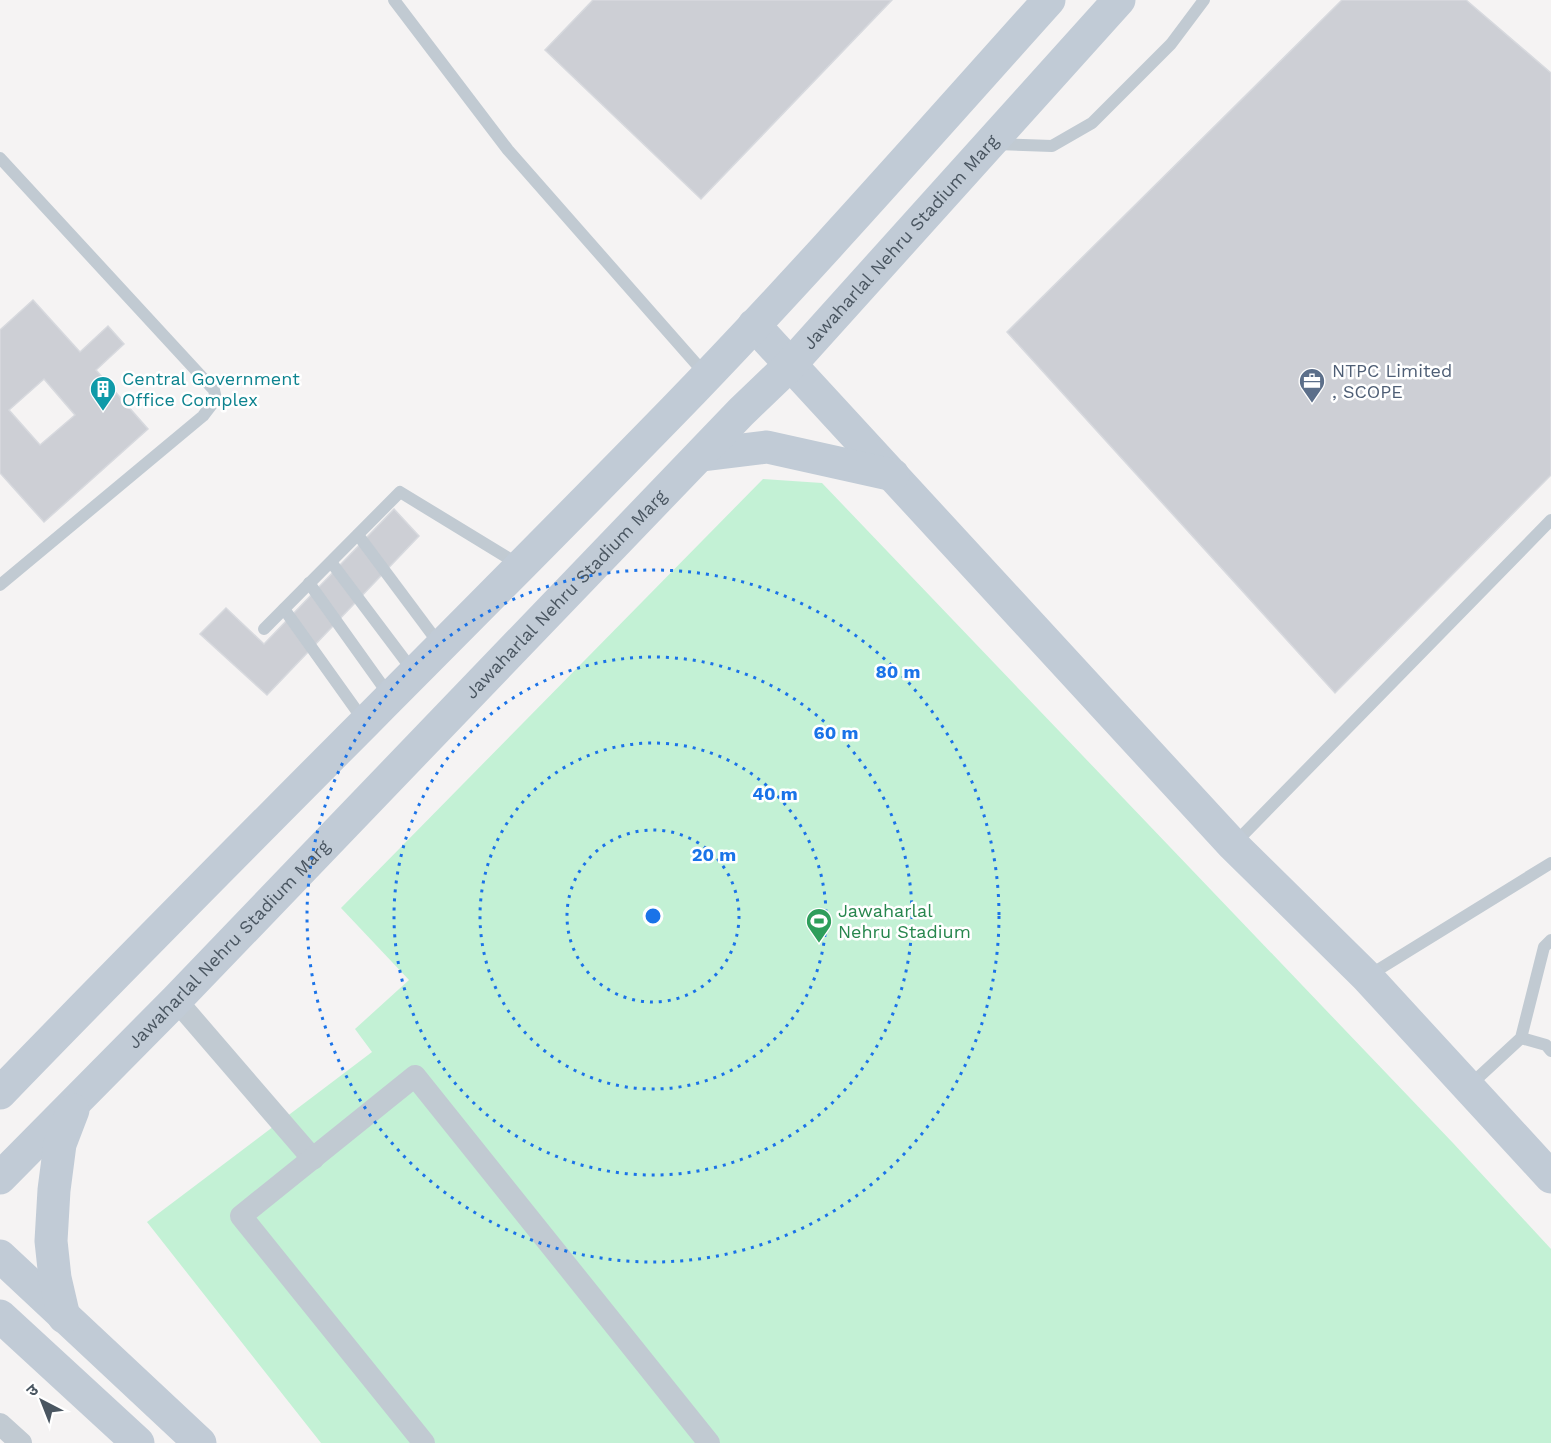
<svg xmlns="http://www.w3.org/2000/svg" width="1551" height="1443" viewBox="0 0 1551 1443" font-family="'Work Sans','Noto Sans Devanagari',sans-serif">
<rect width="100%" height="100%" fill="#f5f3f3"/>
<path fill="#c3f1d5" d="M 763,479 L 822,483 L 1453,1143 L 1551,1249 L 1551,1443 L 321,1443 L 147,1222 L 372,1052 L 355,1029 L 409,980 L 341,908 Z"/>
<g fill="#cdcfd5" stroke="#d7d9de" stroke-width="1.5" fill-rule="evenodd">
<path d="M 593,0 L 892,0 L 701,199 L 545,50 Z"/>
<path d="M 1342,0 L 1466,0 L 1551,73 L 1551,475 L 1335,693 L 1007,332 Z"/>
<path d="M 33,300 L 80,352 L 108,326 L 124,344 L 96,370 L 148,429 L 44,522 L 0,473 L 0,330 ZM 44,379 L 75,415 L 40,445 L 9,410 Z"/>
<path d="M 394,509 L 419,536 L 267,695 L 200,634 L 226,608 L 264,644 Z"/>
</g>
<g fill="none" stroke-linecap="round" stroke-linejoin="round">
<g stroke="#c1cad2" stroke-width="12">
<path d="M 394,0 L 508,150 L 706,375"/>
<path d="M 996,144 L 1052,146 L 1092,123 L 1171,44 L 1204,0"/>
<path d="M 0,158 L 214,390 L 216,399 L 203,416 L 0,585"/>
<path d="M 358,535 L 440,645"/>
<path d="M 331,562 L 413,671"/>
<path d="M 309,583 L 389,695"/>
<path d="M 284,609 L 364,721"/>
<path d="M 264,629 L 400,492 L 518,564"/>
<path d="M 1233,845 L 1551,520"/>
<path d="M 1368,976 L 1551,863"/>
<path d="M 1521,1038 L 1546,1045 L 1551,1051"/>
<path d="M 1469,1086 L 1521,1038 L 1544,947 L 1551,940"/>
</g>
<g stroke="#c1cad2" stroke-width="22">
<path d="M 176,1000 L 313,1159"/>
<path d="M 0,1424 L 21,1443"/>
<path d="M 424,1443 L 241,1216 L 415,1076 L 709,1443"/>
</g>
<g stroke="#c1cbd6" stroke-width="33">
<path d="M 754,325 L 1233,845 L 1367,977 L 1551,1177"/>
<path d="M 701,455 L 767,447 L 893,475"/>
<path d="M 0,1093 C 222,863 451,639 674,410 C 803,277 925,138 1049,0"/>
<path id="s1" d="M 0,1178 L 176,1000 L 741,412 L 791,364 L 1119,0"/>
<path d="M 0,1256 L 200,1443"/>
<path d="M 0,1316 L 138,1443"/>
<path d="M 64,1317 L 55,1278 L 51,1241 L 54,1190 L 60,1144 L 73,1110"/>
</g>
</g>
<g fill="none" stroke="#1a73e8" stroke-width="3" stroke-dasharray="3 6">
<circle cx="653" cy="916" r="86"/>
<circle cx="653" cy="916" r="173"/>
<circle cx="653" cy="916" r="259"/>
<circle cx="653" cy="916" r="346"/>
</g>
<defs>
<g id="office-pin" transform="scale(1.35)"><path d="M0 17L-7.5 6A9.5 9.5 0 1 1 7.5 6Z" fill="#5c6f8a" stroke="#fff"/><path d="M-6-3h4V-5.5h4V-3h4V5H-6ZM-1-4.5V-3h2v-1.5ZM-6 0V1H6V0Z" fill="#fff"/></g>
<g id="building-pin" transform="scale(1.35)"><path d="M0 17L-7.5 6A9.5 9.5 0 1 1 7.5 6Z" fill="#0f9aa8" stroke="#fff"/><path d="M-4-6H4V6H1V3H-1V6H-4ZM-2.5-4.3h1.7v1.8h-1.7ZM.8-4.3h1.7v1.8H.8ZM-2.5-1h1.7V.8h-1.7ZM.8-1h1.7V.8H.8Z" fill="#fff"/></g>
<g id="stadium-pin" transform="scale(1.35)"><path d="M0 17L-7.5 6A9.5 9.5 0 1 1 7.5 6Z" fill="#2e9e5b" stroke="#fff"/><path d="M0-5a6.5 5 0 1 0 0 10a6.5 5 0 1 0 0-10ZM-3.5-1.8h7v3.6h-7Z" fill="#fff"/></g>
</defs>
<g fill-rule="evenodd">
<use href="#office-pin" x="1312" y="381"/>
<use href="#building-pin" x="103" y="389"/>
<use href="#stadium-pin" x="819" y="921"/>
</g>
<g text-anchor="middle" stroke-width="5" stroke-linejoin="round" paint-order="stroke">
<g font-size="18" fill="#4a5661" stroke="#fff">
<text dy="6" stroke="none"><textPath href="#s1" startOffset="1299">Jawaharlal Nehru Stadium Marg</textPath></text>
<text dy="6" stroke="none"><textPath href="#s1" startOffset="813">Jawaharlal Nehru Stadium Marg</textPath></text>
<text dy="6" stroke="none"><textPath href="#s1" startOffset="327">Jawaharlal Nehru Stadium Marg</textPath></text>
</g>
<g font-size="18" fill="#4e5e75" stroke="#fff" text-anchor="start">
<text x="1332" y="377">NTPC Limited<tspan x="1332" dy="21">, SCOPE</tspan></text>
</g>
<g font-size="18" fill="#0d838f" stroke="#fff" text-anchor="start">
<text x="122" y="385">Central Government<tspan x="122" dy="21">Office Complex</tspan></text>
</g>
<g font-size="18" fill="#27864d" stroke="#fff" text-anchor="start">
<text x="838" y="917">Jawaharlal<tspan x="838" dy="21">Nehru Stadium</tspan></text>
</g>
</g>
<circle cx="653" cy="916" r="9" fill="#1a73e8" stroke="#fff" stroke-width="3"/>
<g font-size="18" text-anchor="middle" font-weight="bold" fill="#1a73e8" stroke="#fff" stroke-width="5" stroke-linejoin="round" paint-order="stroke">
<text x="898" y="678">80 m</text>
<text x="836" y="739">60 m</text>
<text x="775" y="800">40 m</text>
<text x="714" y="861">20 m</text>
</g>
<g transform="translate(42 1401) rotate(318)" stroke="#ffffff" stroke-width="4.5" paint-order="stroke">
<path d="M0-4.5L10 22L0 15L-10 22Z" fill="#4a5661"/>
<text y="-9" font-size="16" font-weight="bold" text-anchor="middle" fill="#4a5661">उ</text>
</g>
</svg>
